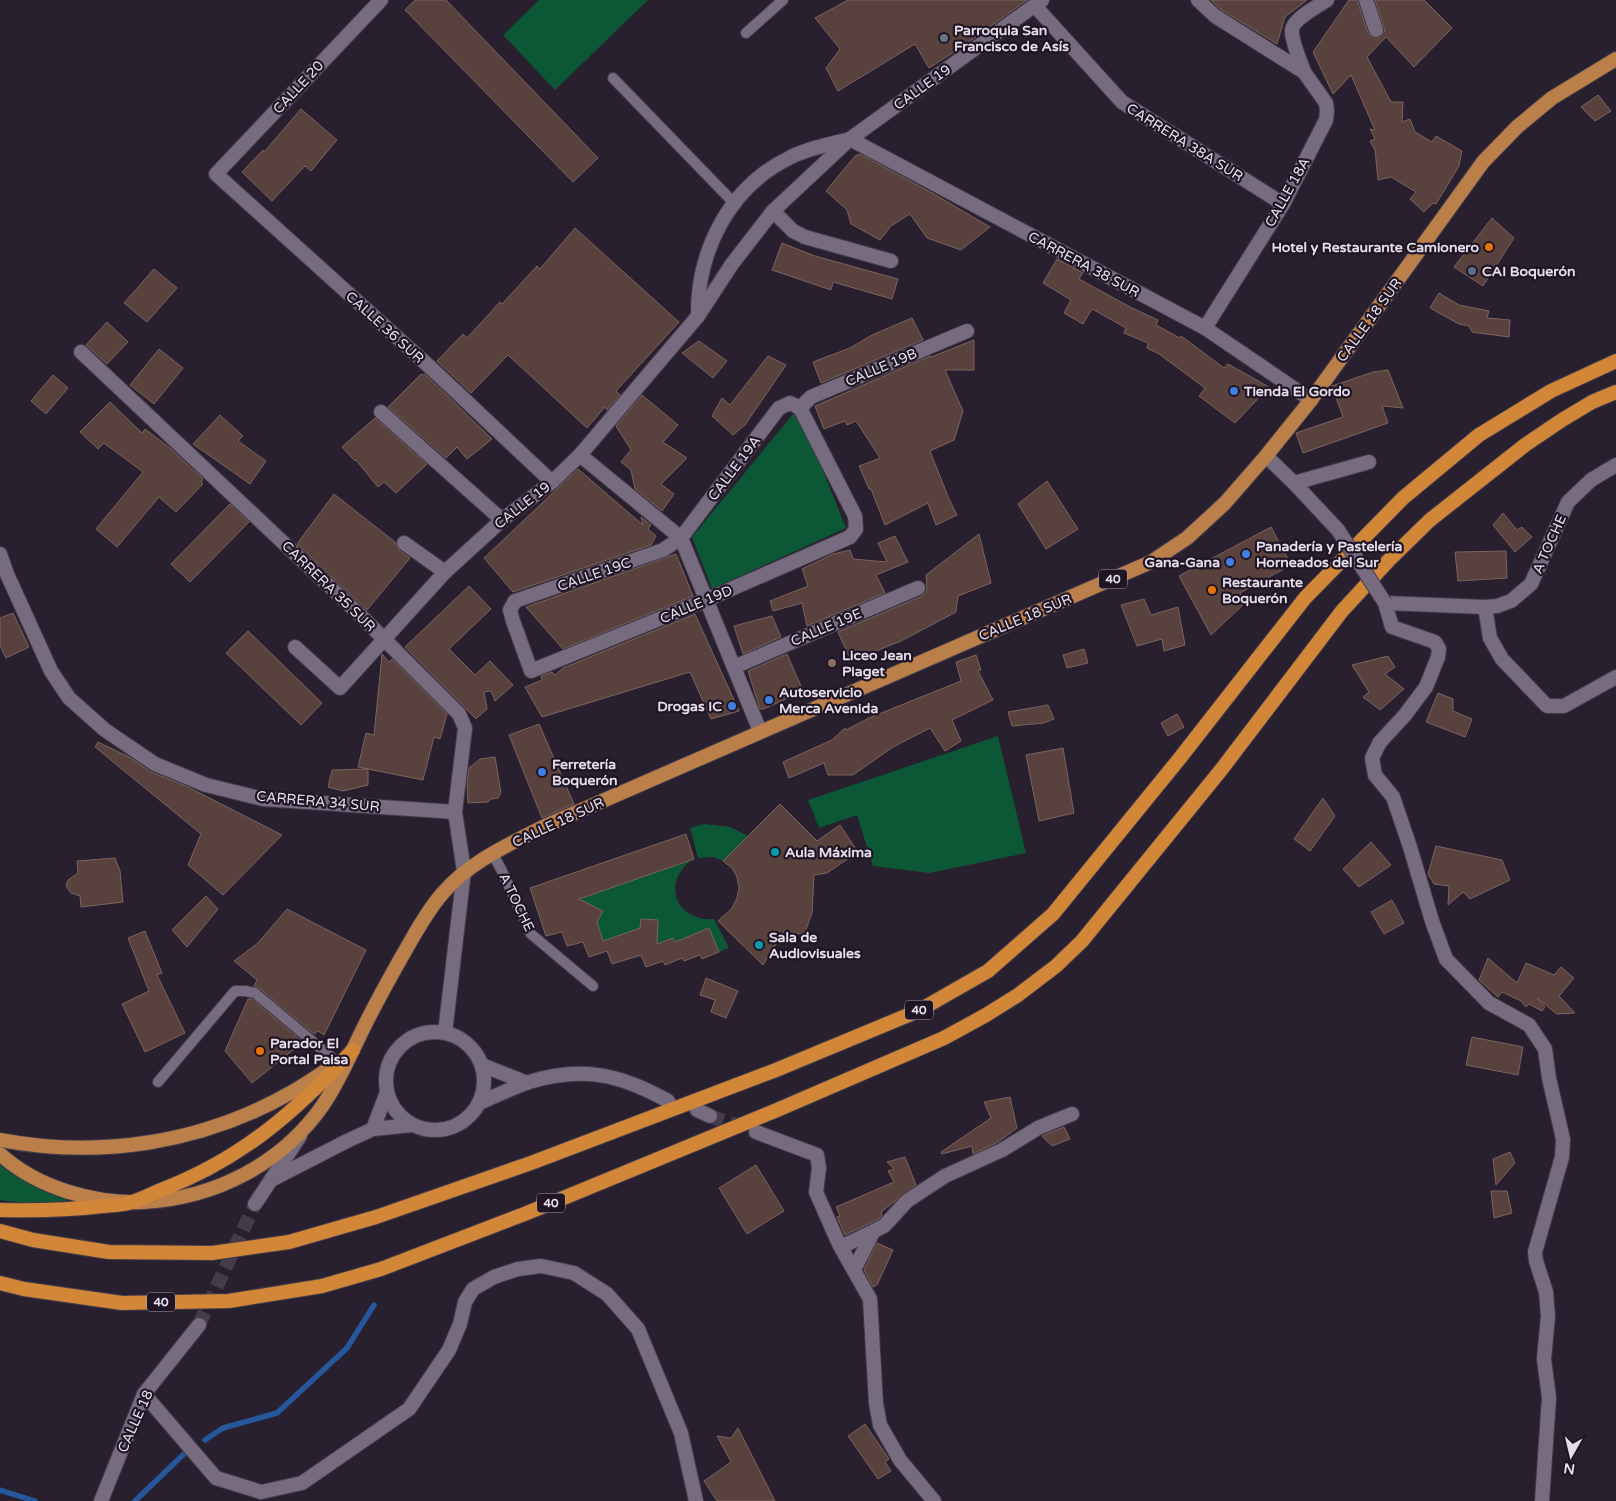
<svg xmlns="http://www.w3.org/2000/svg" width="1616" height="1501" viewBox="0 0 1616 1501" font-family="'Varela Round',sans-serif">
<rect width="100%" height="100%" fill="#281f2f"/>
<g fill="#0c5735">
<path d="M 539,0 L 648,0 L 555,90 L 503,35 Z"/>
<path d="M 798,408 L 846,528 L 712,589 L 692,537 Z"/>
<path d="M 998,736 L 1026,853 L 929,873 L 873,866 L 857,815 L 819,828 L 808,800 Z"/>
<path d="M 704,824 L 730,827 L 748,836 L 723,861 L 713,857 L 698,858 L 690,828 Z"/>
<path d="M 692,860 C 661,882 676,922 714,919 L 729,948 L 719,952 L 711,932 L 691,935 L 675,942 L 673,938 L 656,944 L 641,956 L 630,959 L 621,936 L 603,941 L 599,929 L 554,907 Z"/>
<path d="M 0,1160 L 75,1199 C 51,1204 25,1204 0,1200 Z"/>
</g>
<g fill="none" stroke-linecap="round" stroke-linejoin="round">
<g stroke="#25579a" stroke-width="5.5">
<path d="M 205,1440 L 223,1428 L 277,1413 L 347,1348 L 374,1305"/>
<path d="M 0,1490 L 35,1501"/>
<path d="M 135,1501 L 185,1453"/>
</g>
</g>
<g fill="#59423e" stroke="#7c635f">
<path d="M 415,0 L 446,0 L 598,158 L 573,182 L 405,10 Z"/>
<path d="M 848,0 L 1027,0 L 962,47 L 929,68 L 915,44 L 838,91 L 826,68 L 840,49 L 815,18 Z"/>
<path d="M 1211,0 L 1307,0 L 1285,17 L 1277,44 L 1220,9 Z"/>
<path d="M 1349,0 L 1357,0 L 1368,33 L 1374,38 L 1379,38 L 1385,31 L 1375,0 L 1424,0 L 1452,28 L 1414,67 L 1386,37 L 1367,57 L 1391,102 L 1403,102 L 1402,122 L 1410,119 L 1415,132 L 1432,142 L 1436,136 L 1462,151 L 1459,166 L 1436,204 L 1433,203 L 1424,212 L 1410,199 L 1416,192 L 1391,177 L 1378,180 L 1375,150 L 1370,141 L 1375,139 L 1370,129 L 1375,130 L 1351,75 L 1333,94 L 1313,52 Z"/>
<path d="M 1598,95 L 1611,111 L 1595,121 L 1581,107 Z"/>
<path d="M 301,109 L 337,140 L 311,171 L 305,166 L 272,201 L 242,172 L 263,150 L 264,152 Z"/>
<path d="M 860,154 L 934,194 L 990,227 L 961,250 L 927,238 L 910,214 L 891,226 L 880,240 L 851,224 L 847,210 L 826,191 L 855,156 Z"/>
<path d="M 1492,218 L 1514,238 L 1483,286 L 1454,267 Z"/>
<path d="M 575,228 L 679,322 L 616,391 L 620,395 L 607,410 L 605,407 L 587,428 L 508,355 L 471,393 L 437,361 L 463,334 L 467,338 L 500,302 L 502,304 L 537,266 L 540,269 Z"/>
<path d="M 782,243 L 815,256 L 898,279 L 892,299 L 833,282 L 831,290 L 772,270 Z"/>
<path d="M 1057,259 L 1083,273 L 1079,279 L 1132,308 L 1158,320 L 1156,325 L 1180,338 L 1181,336 L 1224,368 L 1228,364 L 1269,387 L 1235,423 L 1199,396 L 1205,388 L 1159,354 L 1147,348 L 1148,343 L 1124,333 L 1126,328 L 1092,309 L 1083,324 L 1064,313 L 1071,300 L 1043,283 Z"/>
<path d="M 154,269 L 177,288 L 147,322 L 124,303 Z"/>
<path d="M 1439,293 L 1459,305 L 1489,311 L 1487,318 L 1510,320 L 1509,337 L 1472,332 L 1469,326 L 1459,324 L 1430,308 Z"/>
<path d="M 912,318 L 923,340 L 821,383 L 813,362 L 850,348 L 872,335 Z"/>
<path d="M 107,322 L 128,342 L 107,364 L 86,345 Z"/>
<path d="M 974,340 L 974,370 L 945,370 L 963,411 L 954,440 L 930,451 L 949,499 L 957,515 L 936,525 L 928,503 L 885,525 L 871,489 L 869,489 L 859,466 L 880,458 L 856,421 L 847,425 L 845,421 L 824,429 L 815,406 L 930,356 L 931,357 Z"/>
<path d="M 699,341 L 727,361 L 713,378 L 682,353 Z"/>
<path d="M 159,349 L 183,368 L 154,404 L 130,385 Z"/>
<path d="M 768,356 L 786,365 L 745,425 L 733,435 L 712,416 L 722,398 L 730,405 Z"/>
<path d="M 1388,370 L 1403,408 L 1382,406 L 1388,423 L 1303,453 L 1296,433 L 1343,417 L 1332,386 L 1373,372 Z"/>
<path d="M 421,374 L 423,375 L 425,374 L 492,439 L 467,459 L 457,447 L 446,458 L 388,407 Z"/>
<path d="M 53,375 L 68,388 L 46,414 L 31,401 Z"/>
<path d="M 642,395 L 678,425 L 663,442 L 687,458 L 661,484 L 674,494 L 662,511 L 635,489 L 631,470 L 621,462 L 631,450 L 616,426 Z"/>
<path d="M 110,402 L 142,433 L 145,429 L 170,448 L 203,479 L 201,482 L 203,484 L 176,512 L 159,497 L 117,547 L 96,529 L 143,472 L 104,443 L 98,449 L 80,432 Z"/>
<path d="M 220,415 L 243,436 L 238,441 L 266,461 L 250,484 L 193,444 Z"/>
<path d="M 375,418 L 427,464 L 396,493 L 384,482 L 378,487 L 356,460 L 355,461 L 342,447 Z"/>
<path d="M 578,469 L 643,525 L 641,517 L 651,525 L 648,529 L 656,536 L 651,545 L 513,592 L 484,558 Z"/>
<path d="M 1047,481 L 1078,529 L 1046,549 L 1018,504 Z"/>
<path d="M 334,494 L 395,542 L 399,550 L 410,558 L 367,610 L 297,544 Z"/>
<path d="M 230,504 L 249,522 L 190,582 L 171,564 Z"/>
<path d="M 1503,513 L 1517,530 L 1522,527 L 1532,537 L 1515,552 L 1493,525 Z"/>
<path d="M 1271,527 L 1291,565 L 1240,593 L 1245,603 L 1211,635 L 1179,576 Z"/>
<path d="M 979,534 L 991,583 L 958,596 L 956,612 L 901,641 L 851,661 L 838,632 L 922,596 L 927,590 L 926,575 Z"/>
<path d="M 895,536 L 908,562 L 876,575 L 885,593 L 807,626 L 802,603 L 773,611 L 770,601 L 808,586 L 802,569 L 833,554 L 850,550 L 853,559 L 887,562 L 878,543 Z"/>
<path d="M 1506,551 L 1507,578 L 1458,581 L 1455,552 Z"/>
<path d="M 676,554 L 693,596 L 563,649 L 526,607 Z"/>
<path d="M 469,586 L 491,609 L 449,649 L 475,675 L 490,661 L 513,685 L 495,701 L 491,691 L 484,692 L 487,709 L 476,719 L 405,647 Z"/>
<path d="M 1144,599 L 1151,615 L 1178,607 L 1185,645 L 1164,651 L 1162,639 L 1137,646 L 1121,605 Z"/>
<path d="M 13,613 L 29,647 L 6,658 L 0,646 L 0,618 Z"/>
<path d="M 695,614 L 739,711 L 711,719 L 690,672 L 542,717 L 525,687 L 542,680 L 541,676 L 552,672 L 555,675 L 563,668 Z"/>
<path d="M 772,616 L 781,637 L 743,654 L 734,626 Z"/>
<path d="M 248,631 L 322,703 L 301,725 L 226,653 Z"/>
<path d="M 1084,649 L 1088,663 L 1067,668 L 1063,655 Z"/>
<path d="M 382,654 L 389,662 L 392,659 L 447,714 L 440,739 L 434,737 L 423,780 L 358,767 L 366,733 L 374,735 Z"/>
<path d="M 787,654 L 803,691 L 764,709 L 760,709 L 748,671 Z"/>
<path d="M 976,655 L 981,670 L 978,671 L 993,700 L 952,720 L 961,741 L 945,751 L 930,728 L 893,747 L 853,775 L 828,775 L 824,763 L 789,778 L 783,762 L 832,740 L 845,728 L 846,730 L 869,718 L 961,681 L 956,662 Z"/>
<path d="M 1388,656 L 1395,667 L 1385,674 L 1404,689 L 1380,710 L 1363,697 L 1369,692 L 1352,665 Z"/>
<path d="M 1438,693 L 1453,699 L 1453,711 L 1472,719 L 1465,737 L 1426,722 Z"/>
<path d="M 1048,705 L 1054,719 L 1044,723 L 1012,726 L 1008,712 Z"/>
<path d="M 1177,714 L 1184,727 L 1168,736 L 1161,723 Z"/>
<path d="M 539,724 L 574,804 L 542,818 L 509,735 Z"/>
<path d="M 98,742 L 131,758 L 151,772 L 186,786 L 282,835 L 223,895 L 188,865 L 201,834 L 95,747 Z"/>
<path d="M 1063,748 L 1074,813 L 1039,821 L 1026,755 Z"/>
<path d="M 495,757 L 501,793 L 498,798 L 491,799 L 488,802 L 468,803 L 467,782 L 469,768 L 480,759 Z"/>
<path d="M 368,769 L 368,785 L 343,791 L 328,787 L 332,770 Z"/>
<path d="M 1323,798 L 1335,816 L 1310,851 L 1294,839 Z"/>
<path d="M 780,804 L 817,841 L 840,825 L 858,852 L 827,873 L 814,875 L 812,913 L 804,935 L 785,930 L 763,965 L 718,921 L 732,908 L 737,898 L 739,888 L 737,877 L 732,868 L 723,861 Z"/>
<path d="M 686,834 L 694,859 L 579,899 L 603,911 L 597,922 L 603,941 L 640,928 L 641,919 L 658,920 L 657,944 L 673,938 L 675,942 L 709,928 L 719,952 L 702,959 L 700,955 L 684,961 L 682,958 L 665,965 L 663,961 L 646,967 L 641,955 L 612,964 L 607,951 L 589,957 L 583,942 L 567,946 L 562,932 L 546,936 L 530,888 Z"/>
<path d="M 1371,842 L 1391,865 L 1359,887 L 1343,869 Z"/>
<path d="M 1436,846 L 1502,860 L 1510,880 L 1470,899 L 1463,892 L 1448,905 L 1449,886 L 1434,884 L 1428,874 Z"/>
<path d="M 115,858 L 120,871 L 123,902 L 81,907 L 80,896 L 71,893 L 66,886 L 68,880 L 78,873 L 77,861 Z"/>
<path d="M 206,896 L 218,909 L 187,947 L 172,930 Z"/>
<path d="M 1392,900 L 1404,923 L 1384,934 L 1371,912 Z"/>
<path d="M 287,909 L 366,950 L 324,1035 L 318,1031 L 314,1034 L 259,988 L 254,986 L 257,980 L 234,961 L 258,943 Z"/>
<path d="M 145,931 L 162,973 L 157,975 L 185,1033 L 145,1052 L 122,1004 L 149,991 L 128,938 Z"/>
<path d="M 1488,958 L 1517,983 L 1526,963 L 1554,975 L 1561,967 L 1574,978 L 1559,996 L 1575,1013 L 1557,1014 L 1537,998 L 1545,1007 L 1542,1011 L 1529,1004 L 1526,1007 L 1521,1001 L 1502,992 L 1498,997 L 1479,980 Z"/>
<path d="M 706,978 L 738,991 L 726,1018 L 711,1012 L 715,1000 L 700,995 Z"/>
<path d="M 248,999 L 252,999 L 303,1042 L 252,1083 L 225,1051 Z"/>
<path d="M 1472,1037 L 1523,1047 L 1518,1075 L 1466,1065 Z"/>
<path d="M 1010,1097 L 1017,1128 L 998,1142 L 973,1154 L 972,1146 L 942,1154 L 941,1152 L 991,1118 L 984,1102 Z"/>
<path d="M 1064,1127 L 1070,1139 L 1052,1146 L 1042,1136 Z"/>
<path d="M 1510,1152 L 1515,1163 L 1496,1185 L 1493,1159 Z"/>
<path d="M 905,1157 L 916,1185 L 881,1212 L 882,1215 L 879,1219 L 845,1235 L 837,1217 L 840,1216 L 836,1207 L 894,1182 L 888,1171 L 894,1169 L 887,1162 Z"/>
<path d="M 756,1165 L 784,1211 L 747,1234 L 719,1188 Z"/>
<path d="M 1491,1191 L 1507,1191 L 1512,1213 L 1494,1218 Z"/>
<path d="M 877,1243 L 893,1250 L 877,1285 L 873,1287 L 864,1270 Z"/>
<path d="M 865,1424 L 889,1459 L 885,1462 L 891,1471 L 878,1479 L 848,1436 Z"/>
<path d="M 738,1428 L 775,1501 L 717,1501 L 704,1481 L 731,1462 L 717,1436 L 731,1438 Z"/>
</g>
<g fill="none" stroke-linecap="round" stroke-linejoin="round">
<g stroke="#443c4b" stroke-width="14" stroke-dasharray="14 7" stroke-linecap="butt">
<path d="M 710,1116 L 756,1132"/>
<path d="M 199,1325 L 255,1204"/>
</g>
<g stroke="#443c4a" stroke-width="12">
<g id="service">
<path d="M 746,33 L 783,0"/>
<path d="M 613,78 L 734,203"/>
<path d="M 492,853 L 501,869 L 531,934 L 593,986"/>
<path d="M 158,1082 L 235,991 L 245,991 L 255,993 L 337,1062"/>
</g>
</g>
<g stroke="#443c4a" stroke-width="16">
<g id="pedestrian">
<path d="M 800,408 L 811,397 L 967,331"/>
<path d="M 681,538 L 663,550 L 515,601 L 510,610 L 513,621 L 531,671 L 706,600"/>
<path d="M 734,667 L 918,588"/>
</g>
</g>
<g stroke="#443c4a" stroke-width="16">
<g id="minor">
<path d="M 381,0 L 216,174 L 431,368 L 552,482"/>
<path d="M 1198,0 L 1215,16 L 1304,72 L 1326,103 L 1327,111 L 1326,120 L 1283,204 L 1205,328"/>
<path d="M 1366,0 L 1376,30"/>
<path d="M 1035,6 L 1122,102 L 1283,204"/>
<path d="M 1304,72 C 1301,62 1291,41 1292,30 C 1293,19 1318,6 1327,0"/>
<path d="M 773,211 L 793,231 L 805,237 L 891,261"/>
<path d="M 698,316 C 697,250 730,186 791,157 C 808,148 831,144 850,139 L 1205,328 L 1311,400"/>
<path d="M 81,352 L 361,616 L 459,714 L 465,728 L 455,812 L 464,871 L 445,1033"/>
<path d="M 381,412 L 502,520"/>
<path d="M 580,455 L 681,538 L 760,731"/>
<path d="M 1266,456 L 1294,483 L 1338,530"/>
<path d="M 1294,483 L 1369,462"/>
<path d="M 681,538 L 779,408 L 790,403 L 800,408 L 855,516 L 856,529 L 850,537 L 706,600"/>
<path d="M 404,543 L 445,572"/>
<path d="M 0,554 L 7,574 L 51,671 L 69,698 L 105,730 L 155,764 L 206,785 L 263,799 L 455,812"/>
<path d="M 1485,607 L 1490,638 L 1502,659 L 1547,706 L 1564,706 L 1616,677"/>
<path d="M 295,647 L 340,688 L 445,572 L 502,520 L 552,482 L 580,455 L 698,316 L 732,264 L 773,211 L 850,139 L 1042,0"/>
<circle cx="435" cy="1081" r="49"/>
<path d="M 482,1065 L 527,1083"/>
<path d="M 479,1103 C 495,1096 512,1088 529,1082 C 583,1066 620,1074 668,1101"/>
<path d="M 697,1110 L 710,1116"/>
<path d="M 373,1129 L 387,1092"/>
<path d="M 756,1132 L 817,1155 L 819,1168 L 816,1192 L 839,1244 L 870,1299 L 876,1403 L 880,1425 L 900,1460 L 934,1501"/>
<path d="M 271,1180 L 347,1141 L 373,1129 L 412,1125"/>
<path d="M 255,1204 L 300,1136"/>
<path d="M 841,1247 L 884,1226 L 907,1201 L 945,1176 L 1002,1150 L 1038,1128 L 1072,1114"/>
<path d="M 854,1270 L 873,1232"/>
<path d="M 144,1394 L 216,1478 L 261,1492 L 302,1483 L 409,1409 L 449,1350 L 460,1324 L 465,1302 L 473,1289 L 494,1277 L 518,1269 L 541,1266 L 574,1273 L 607,1294 L 638,1329 L 681,1433 L 696,1501"/>
<path d="M 101,1501 L 144,1394 L 199,1325"/>
<path d="M 1542,1501 L 1549,1398 L 1544,1359 L 1548,1316 L 1546,1292 L 1536,1261 L 1535,1252 L 1562,1157 L 1563,1139 L 1549,1078 L 1545,1049 L 1529,1025 L 1489,1003 L 1446,959 L 1432,921 L 1410,847 L 1393,797 L 1375,775 L 1372,758 L 1380,742 L 1405,715 L 1426,687 L 1438,657 L 1439,649 L 1435,642 L 1392,627 L 1385,603 L 1485,607 L 1497,606 L 1511,601 L 1531,584 L 1568,502 L 1591,480 L 1616,465"/>
</g>
</g>
<g stroke="#443c4a" stroke-width="16">
<g id="primary">
<path d="M 0,1140 C 100,1159 203,1143 292,1092 C 307,1084 322,1073 337,1063"/>
<path d="M 0,1154 C 37,1188 94,1204 144,1202 C 215,1198 282,1164 323,1105 C 338,1083 349,1058 360,1035 C 374,1006 389,979 405,951 C 416,932 427,911 442,894 C 469,862 508,845 545,826 L 1151,562 L 1187,538 L 1225,503 L 1266,456 L 1311,400 L 1483,162 L 1517,127 L 1552,98 L 1616,59"/>
</g>
</g>
<g stroke="#443c4a" stroke-width="16">
<g id="trunk">
<path d="M 0,1210 C 34,1211 68,1210 103,1206 C 111,1205 121,1205 129,1203 C 140,1200 151,1194 161,1190 C 242,1159 295,1112 353,1050"/>
<path d="M 0,1231 L 33,1240 L 109,1252 L 212,1253 L 289,1242 L 376,1217 L 531,1163 L 776,1070 L 918,1011 L 988,971 L 1053,914 L 1180,758 L 1305,598 L 1403,498 L 1479,435 L 1551,391 L 1616,361"/>
<path d="M 0,1283 L 24,1289 L 122,1303 L 229,1301 L 322,1286 L 381,1269 L 527,1213 L 777,1110 L 944,1038 L 986,1015 L 1018,995 L 1056,966 L 1082,941 L 1221,770 L 1342,611 L 1389,560 L 1430,520 L 1525,445 L 1562,420 L 1592,402 L 1616,392"/>
</g>
</g>
<use href="#service" stroke="#776c7f" stroke-width="10"/>
<use href="#pedestrian" stroke="#776c7f" stroke-width="14"/>
<use href="#minor" stroke="#776c7f" stroke-width="14"/>
<use href="#primary" stroke="#bb7f4a" stroke-width="14"/>
<use href="#trunk" stroke="#d28638" stroke-width="14"/>
<g stroke="#443c4a" stroke-width="16" stroke-linecap="butt">
<path id="minor-bridge" d="M 1338,530 L 1385,603"/>
</g>
<use href="#minor-bridge" stroke="#776c7f" stroke-width="14"/>
</g>
<circle fill="#6b7280" stroke="#1f1525" stroke-width="2" cx="944" cy="38" r="5"/>
<g fill="#e8710a" stroke="#1f1525" stroke-width="2">
<circle cx="1489" cy="247" r="5"/>
<circle cx="1212" cy="590" r="5"/>
<circle cx="260" cy="1051" r="5"/>
</g>
<circle fill="#5c6f8a" stroke="#1f1525" stroke-width="2" cx="1472" cy="271" r="5"/>
<g fill="#3f7fe0" stroke="#1f1525" stroke-width="2">
<circle cx="1234" cy="391" r="5"/>
<circle cx="1246" cy="554" r="5"/>
<circle cx="1230" cy="562" r="5"/>
<circle cx="769" cy="700" r="5"/>
<circle cx="732" cy="706" r="5"/>
<circle cx="542" cy="772" r="5"/>
</g>
<circle fill="#8d6e63" stroke="#1f1525" stroke-width="2" cx="832" cy="663" r="5"/>
<g fill="#0f9aa8" stroke="#1f1525" stroke-width="2">
<circle cx="775" cy="852" r="5"/>
<circle cx="759" cy="945" r="5"/>
</g>
<g text-anchor="middle" stroke-width="4.5" stroke-linejoin="round" paint-order="stroke">
<g fill="#1f1525" stroke="#aaa2b0" stroke-width="1">
<rect x="1099" y="569.5" width="28" height="19" rx="4"/>
<rect x="905" y="1000.5" width="28" height="19" rx="4"/>
<rect x="537" y="1193.5" width="28" height="19" rx="4"/>
<rect x="147" y="1292.5" width="28" height="19" rx="4"/>
</g>
<g font-size="12" font-weight="bold" fill="#e6dfeb">
<text x="1113" y="583">40</text>
<text x="919" y="1014">40</text>
<text x="551" y="1207">40</text>
<text x="161" y="1306">40</text>
</g>
<g font-size="14" font-weight="bold" fill="#e6dfeb" stroke="#1f1525" text-anchor="start">
<text x="954" y="35">Parroquia San<tspan x="954" dy="16">Francisco de Asís</tspan></text>
<text x="1479" y="252" text-anchor="end">Hotel y Restaurante Camionero</text>
<text x="1482" y="276">CAI Boquerón</text>
<text x="1244" y="396">Tienda El Gordo</text>
<text x="1256" y="551">Panadería y Pastelería<tspan x="1256" dy="16">Horneados del Sur</tspan></text>
<text x="1220" y="567" text-anchor="end">Gana-Gana</text>
<text x="1222" y="587">Restaurante<tspan x="1222" dy="16">Boquerón</tspan></text>
<text x="842" y="660">Liceo Jean<tspan x="842" dy="16">Piaget</tspan></text>
<text x="779" y="697">Autoservicio<tspan x="779" dy="16">Merca Avenida</tspan></text>
<text x="722" y="711" text-anchor="end">Drogas IC</text>
<text x="552" y="769">Ferretería<tspan x="552" dy="16">Boquerón</tspan></text>
<text x="785" y="857">Aula Máxima</text>
<text x="769" y="942">Sala de<tspan x="769" dy="16">Audiovisuales</tspan></text>
<text x="270" y="1048">Parador El<tspan x="270" dy="16">Portal Paisa</tspan></text>
</g>
<g font-size="14" fill="#e6dfeb" stroke="#1f1525">
<text transform="translate(298 87) rotate(-47)" y="5">CALLE 20</text>
<text transform="translate(922 87) rotate(-36)" y="5">CALLE 19</text>
<text transform="translate(1185 142) rotate(32)" y="5">CARRERA 38A SUR</text>
<text transform="translate(1287 192) rotate(-61)" y="5">CALLE 18A</text>
<text transform="translate(1084 264) rotate(28)" y="5">CARRERA 38 SUR</text>
<text transform="translate(1369 320) rotate(-54)" y="5">CALLE 18 SUR</text>
<text transform="translate(385 327) rotate(42)" y="5">CALLE 36 SUR</text>
<text transform="translate(881 367) rotate(-23)" y="5">CALLE 19B</text>
<text transform="translate(734 468) rotate(-53)" y="5">CALLE 19A</text>
<text transform="translate(522 505) rotate(-38)" y="5">CALLE 19</text>
<text transform="translate(1549 544) rotate(-66)" y="5">A TOCHE</text>
<text transform="translate(594 574) rotate(-19)" y="5">CALLE 19C</text>
<text transform="translate(329 586) rotate(44)" y="5">CARRERA 35 SUR</text>
<text transform="translate(696 604) rotate(-23)" y="5">CALLE 19D</text>
<text transform="translate(1025 617) rotate(-23)" y="5">CALLE 18 SUR</text>
<text transform="translate(826 627) rotate(-23)" y="5">CALLE 19E</text>
<text transform="translate(318 801) rotate(5)" y="5">CARRERA 34 SUR</text>
<text transform="translate(558 822) rotate(-25)" y="5">CALLE 18 SUR</text>
<text transform="translate(517 902) rotate(64)" y="5">A TOCHE</text>
<text transform="translate(135 1421) rotate(-66)" y="5">CALLE 18</text>
</g>
</g>
<g transform="translate(1571 1456) rotate(188)" stroke="#1f1525" stroke-width="4" paint-order="stroke">
<path d="M0-4L9 19L0 12L-9 19Z" fill="#e6dfeb"/>
<text y="-8" font-size="14" font-weight="bold" text-anchor="middle" fill="#e6dfeb">N</text>
</g>
</svg>
